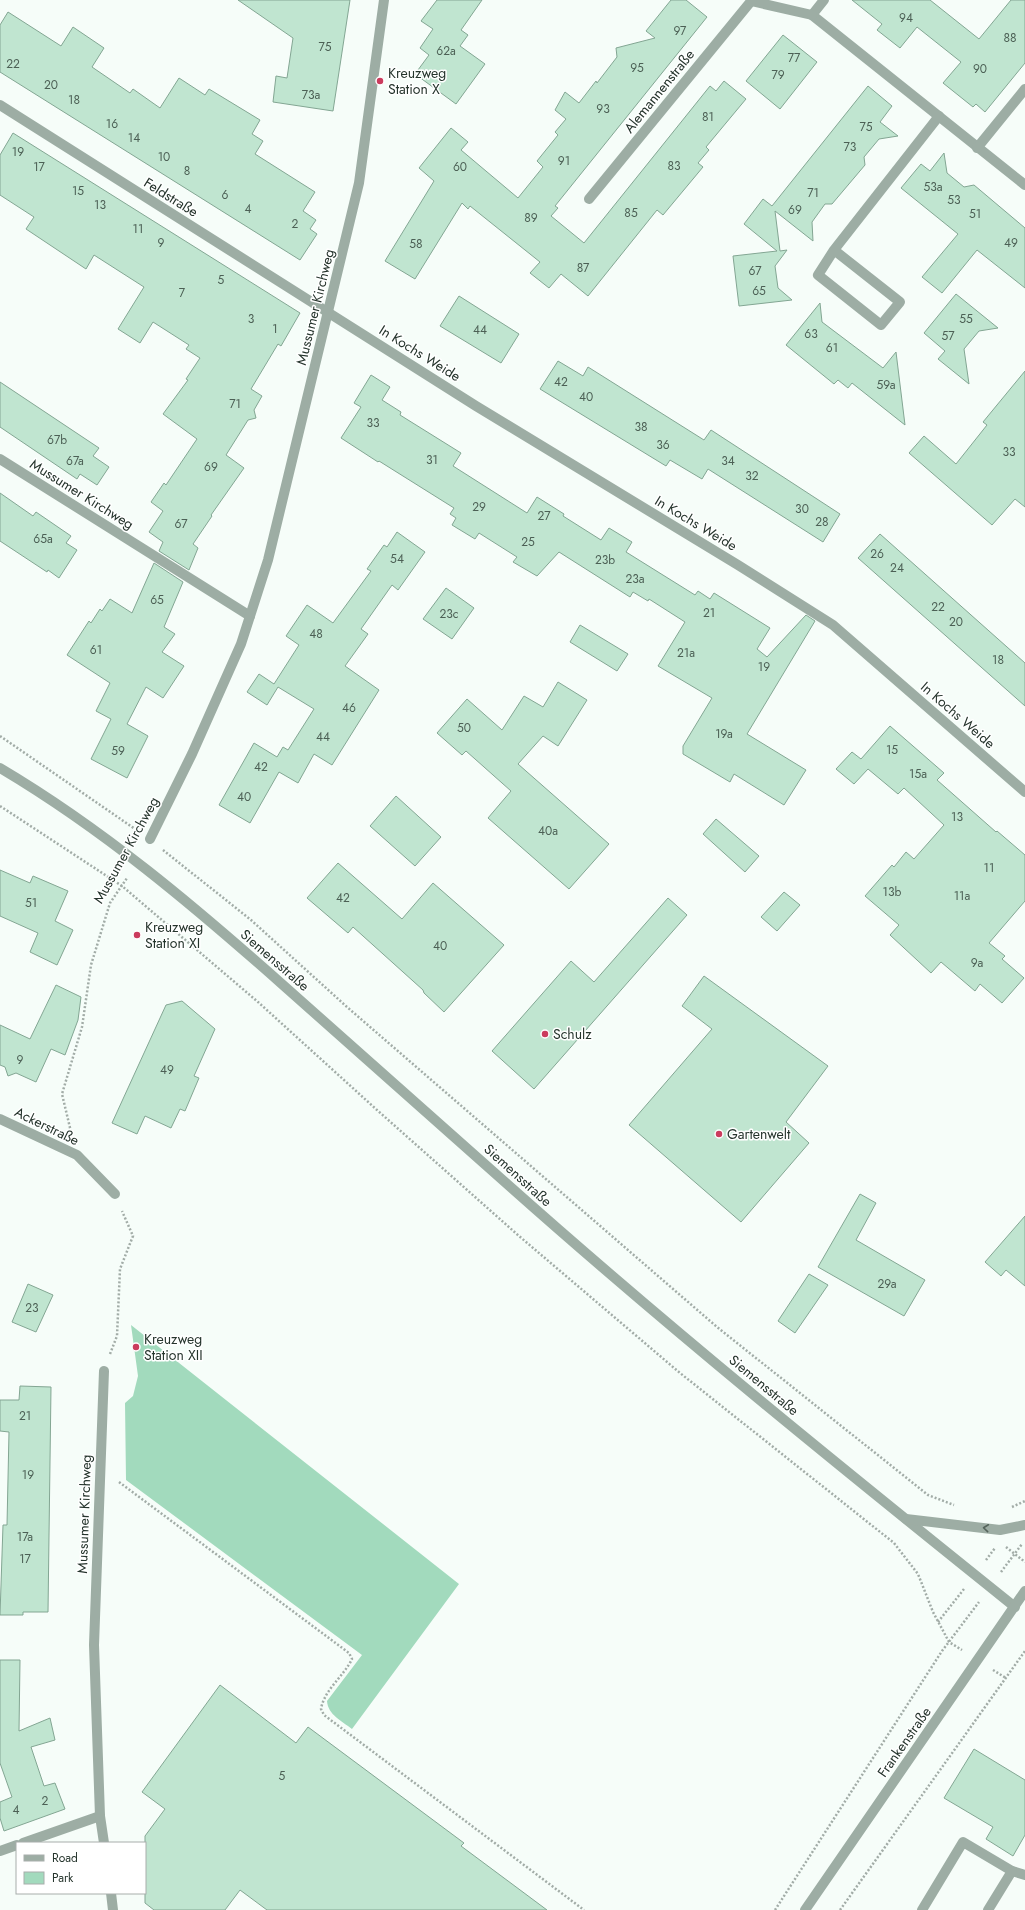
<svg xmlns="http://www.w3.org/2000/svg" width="1025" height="1910" viewBox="0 0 1025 1910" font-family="Jost,sans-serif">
<rect width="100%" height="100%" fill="#f6fdf9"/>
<path fill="#a2dabd" d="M 131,1325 L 459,1584 L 352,1729 C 342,1721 328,1715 327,1701 L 362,1655 L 126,1480 L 125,1403 L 133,1396 L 138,1376 Z"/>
<g fill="#c0e5d0" stroke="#83a693">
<path d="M 238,0 L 350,0 L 333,111 L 273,102 L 276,76 L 287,78 L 293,38 Z"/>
<path d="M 437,0 L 482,0 L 461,30 L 468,35 L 460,46 L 485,64 L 456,104 L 415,74 L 429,55 L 420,48 L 433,29 L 421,21 Z"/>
<path d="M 671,0 L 686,0 L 707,17 L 555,206 L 558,208 L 551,216 L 584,243 L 710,86 L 716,91 L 724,81 L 746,99 L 706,147 L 709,150 L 698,163 L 703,167 L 663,215 L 657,210 L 588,296 L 561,274 L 549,288 L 530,273 L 540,262 L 470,206 L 468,209 L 462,203 L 415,279 L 385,261 L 434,181 L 419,168 L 451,128 L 468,142 L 461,150 L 518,198 L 543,167 L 537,161 L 558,135 L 555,132 L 566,119 L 555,110 L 565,92 L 579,103 L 596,81 L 597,83 L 617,57 L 616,48 L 655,38 L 646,31 Z"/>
<path d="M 852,0 L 930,0 L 979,39 L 1011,0 L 1025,0 L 1025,63 L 985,112 L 976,104 L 973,107 L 943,83 L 961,62 L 917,27 L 900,48 L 877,30 L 882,24 Z"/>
<path d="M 8,12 L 61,46 L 73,27 L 104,48 L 92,67 L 130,93 L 133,89 L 160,108 L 179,78 L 205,95 L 209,89 L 260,120 L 252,134 L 263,141 L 255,154 L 315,192 L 303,211 L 316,220 L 310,229 L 317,234 L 300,260 L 0,72 L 0,25 Z"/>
<path d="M 783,35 L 817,62 L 780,109 L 746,81 Z"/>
<path d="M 868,86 L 892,106 L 880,122 L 898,136 L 879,139 L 864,157 L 865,165 L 832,204 L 825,204 L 812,222 L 813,241 L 775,211 L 780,251 L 787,250 L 775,266 L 778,288 L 792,300 L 739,306 L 733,256 L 777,251 L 744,224 L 763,199 L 772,206 Z"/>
<path d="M 13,133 L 300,313 L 281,346 L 278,344 L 251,389 L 262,396 L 254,410 L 256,418 L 248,420 L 226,455 L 244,468 L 211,515 L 212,516 L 193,544 L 198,548 L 189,570 L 159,551 L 163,542 L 149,532 L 163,511 L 151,502 L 164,483 L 166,485 L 197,439 L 163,414 L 188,380 L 186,379 L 200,358 L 186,349 L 189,345 L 153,322 L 140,343 L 118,329 L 144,287 L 94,255 L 86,269 L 26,229 L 34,217 L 0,195 L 0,155 Z"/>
<path d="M 944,153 L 947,173 L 964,187 L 974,185 L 1025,228 L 1025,288 L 977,250 L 942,293 L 922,277 L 958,234 L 901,188 L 921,164 L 930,171 Z"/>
<path d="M 956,294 L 998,328 L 979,331 L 964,349 L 969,384 L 938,359 L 945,351 L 924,333 Z"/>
<path d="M 459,296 L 519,334 L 501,363 L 440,326 Z"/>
<path d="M 820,303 L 822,322 L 883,368 L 896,352 L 905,425 L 852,383 L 848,388 L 838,380 L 834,384 L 786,345 Z"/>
<path d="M 558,361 L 583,376 L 588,367 L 704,440 L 711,430 L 840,514 L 823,542 L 708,469 L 702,479 L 670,460 L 666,466 L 540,389 Z"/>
<path d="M 1025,371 L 1025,507 L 1015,499 L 992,525 L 909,453 L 924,436 L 956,464 L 987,425 L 983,422 Z"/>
<path d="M 371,375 L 390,387 L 382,400 L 401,412 L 400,415 L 461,453 L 453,466 L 527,513 L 537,497 L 564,514 L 563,516 L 601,540 L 609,528 L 632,542 L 626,552 L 695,595 L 698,591 L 710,599 L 714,593 L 770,628 L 757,649 L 767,657 L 806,615 L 815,621 L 747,734 L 806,770 L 784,805 L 734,774 L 730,782 L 683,754 L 683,746 L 712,698 L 658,666 L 685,622 L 649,599 L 648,601 L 633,592 L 630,597 L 559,552 L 537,576 L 513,562 L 517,557 L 479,533 L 475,539 L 452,525 L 456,518 L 450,514 L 454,508 L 379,461 L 378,462 L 341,438 L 361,407 L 354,403 Z"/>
<path d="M 0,382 L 99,448 L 93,456 L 109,467 L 97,485 L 80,474 L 77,479 L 0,427 Z"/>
<path d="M 0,493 L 33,516 L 36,512 L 71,536 L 66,543 L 77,550 L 59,578 L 48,570 L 47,572 L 0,541 Z"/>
<path d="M 397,532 L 425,552 L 398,590 L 392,585 L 361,629 L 368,634 L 345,666 L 379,690 L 332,765 L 314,754 L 298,783 L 279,772 L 250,823 L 219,805 L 254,743 L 277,757 L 283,747 L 288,750 L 314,709 L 278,687 L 267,705 L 247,692 L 259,674 L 274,684 L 299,645 L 286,636 L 307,605 L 333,623 L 371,571 L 367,569 L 384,545 L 387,547 Z"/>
<path d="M 880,534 L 1025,663 L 1025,706 L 858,558 Z"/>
<path d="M 154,563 L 183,582 L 164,627 L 175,634 L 162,652 L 184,666 L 163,698 L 146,687 L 127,724 L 148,736 L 127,778 L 91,759 L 111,719 L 96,711 L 110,683 L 67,655 L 89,621 L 91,623 L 100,609 L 102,611 L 110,599 L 132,613 Z"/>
<path d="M 446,588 L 474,608 L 452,639 L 423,619 Z"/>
<path d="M 580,625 L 628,654 L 617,671 L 570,642 Z"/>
<path d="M 558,682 L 587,700 L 558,746 L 543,736 L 518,764 L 609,844 L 569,889 L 488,818 L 511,791 L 466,751 L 462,755 L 437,733 L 467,699 L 502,730 L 524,696 L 543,707 Z"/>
<path d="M 890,726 L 944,773 L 937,780 L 996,832 L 997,831 L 1025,855 L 1025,901 L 989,943 L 1005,956 L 1002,959 L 1024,978 L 1002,1003 L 980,984 L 975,991 L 941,962 L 931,973 L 890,935 L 899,925 L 865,896 L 892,865 L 894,867 L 906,852 L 914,859 L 944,825 L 904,788 L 898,794 L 868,769 L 854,784 L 836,769 L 852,752 L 861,759 Z"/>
<path d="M 396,796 L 441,837 L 415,866 L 370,826 Z"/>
<path d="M 716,819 L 759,856 L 745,872 L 703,834 Z"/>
<path d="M 338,863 L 402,919 L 433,883 L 504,945 L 444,1012 L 424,993 L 423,990 L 353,927 L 348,933 L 307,898 Z"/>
<path d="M 0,870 L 30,883 L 33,876 L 68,891 L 55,921 L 73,930 L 57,965 L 30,952 L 38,933 L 0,916 Z"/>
<path d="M 784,892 L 800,905 L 777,931 L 761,917 Z"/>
<path d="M 668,898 L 687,915 L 534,1089 L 492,1051 L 571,961 L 594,982 Z"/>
<path d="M 704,976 L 828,1066 L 786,1122 L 809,1143 L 741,1222 L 629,1125 L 712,1029 L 682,1006 Z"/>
<path d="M 56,985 L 81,997 L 78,1020 L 65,1055 L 51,1049 L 36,1082 L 16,1073 L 8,1076 L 5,1067 L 0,1065 L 0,1025 L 30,1039 Z"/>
<path d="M 182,1001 L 215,1029 L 194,1076 L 199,1078 L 185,1111 L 180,1109 L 171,1128 L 145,1116 L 137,1134 L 112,1123 L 166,1005 Z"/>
<path d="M 860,1194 L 876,1203 L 856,1240 L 925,1280 L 904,1316 L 818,1267 Z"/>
<path d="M 1025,1216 L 1025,1286 L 1006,1270 L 1001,1276 L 985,1262 Z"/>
<path d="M 809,1274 L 828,1285 L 795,1333 L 778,1321 Z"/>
<path d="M 28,1284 L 53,1295 L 36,1332 L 12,1322 Z"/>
<path d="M 20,1386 L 51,1387 L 48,1612 L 23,1612 L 23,1615 L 0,1615 L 3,1525 L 7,1525 L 9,1432 L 0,1431 L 0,1400 L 19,1400 Z"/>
<path d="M 0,1660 L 20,1660 L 19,1731 L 50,1718 L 55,1740 L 31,1747 L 44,1786 L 55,1783 L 65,1809 L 4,1831 L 0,1818 L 0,1802 L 12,1797 L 0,1763 Z"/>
<path d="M 220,1685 L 296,1743 L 308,1727 L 464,1843 L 461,1846 L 547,1910 L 267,1910 L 240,1890 L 225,1910 L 154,1910 L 145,1903 L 145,1836 L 165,1809 L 142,1792 Z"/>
<path d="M 974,1749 L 1025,1780 L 1025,1835 L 1013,1856 L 986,1839 L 993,1827 L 944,1798 Z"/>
</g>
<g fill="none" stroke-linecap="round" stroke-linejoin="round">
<g stroke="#a2aca7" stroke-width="2.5" stroke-dasharray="2 2" stroke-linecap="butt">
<path d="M 0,736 L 135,829"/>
<path d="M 0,806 L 122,886 L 258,1002 L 377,1110 L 519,1236 L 680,1373 L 894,1543 L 918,1574 L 933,1612 L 949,1642 L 962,1650"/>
<path d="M 163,850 L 251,920 L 347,1007 L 717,1327 L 928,1495 L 954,1505"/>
<path d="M 71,1132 L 62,1094 L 82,1027 L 91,965 L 110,903 L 127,878"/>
<path d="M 110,1354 L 117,1336 L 120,1269 L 133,1236 L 122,1211"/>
<path d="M 119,1482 L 349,1653 L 352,1659 C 344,1676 324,1690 321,1709 L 324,1715 L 584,1910"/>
<path d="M 1012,1507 L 1025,1501"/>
<path d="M 1006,1547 L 1025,1562"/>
<path d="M 986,1560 L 995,1548"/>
<path d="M 1001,1572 L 1022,1544"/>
<path d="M 938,1622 L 964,1589"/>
<path d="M 993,1670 L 1006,1678"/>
<path d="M 775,1910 L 942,1651 L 979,1602"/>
<path d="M 840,1910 L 1025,1651"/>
</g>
<g stroke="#9dada4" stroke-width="10">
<path d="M 824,0 L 812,15 L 1025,185"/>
<path d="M 751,1 L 812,15"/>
<path d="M 0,105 L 476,406 L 738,565 L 833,625 L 1025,792"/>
<path d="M 977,148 L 1025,89"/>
<path d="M 589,199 L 752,0"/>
<path d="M 834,250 L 900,302 L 881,325 L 818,275 L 834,250 L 939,116"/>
<path d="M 0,459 L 250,616"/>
<path d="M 0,768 C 103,829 194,906 283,985 C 358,1051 432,1117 506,1183 C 671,1330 843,1469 1015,1607"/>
<path d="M 150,839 L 192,754 L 241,644 L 268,560 L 359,183 L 384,0"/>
<path d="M 0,1119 L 77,1155 L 115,1194"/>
<path d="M 906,1519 L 1000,1530 L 1025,1525"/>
<path d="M 23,1843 L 100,1816"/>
<path d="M 104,1843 L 100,1816 L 94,1645 L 104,1371"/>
<path d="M 0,1851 L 17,1845"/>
<path d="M 111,1893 L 113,1910"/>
<path d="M 805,1910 L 1025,1591"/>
<path d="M 922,1910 L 963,1842 L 1012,1871 L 1025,1875"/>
<path d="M 988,1910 L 1012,1871"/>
</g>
</g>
<defs><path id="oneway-chevron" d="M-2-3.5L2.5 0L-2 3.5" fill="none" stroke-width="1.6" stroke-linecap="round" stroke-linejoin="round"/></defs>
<use stroke="#55645c" href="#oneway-chevron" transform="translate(986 1528) rotate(-174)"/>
<g fill="#cb3b5d" stroke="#fff" stroke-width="1.5">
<circle cx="380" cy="81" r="4"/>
<circle cx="137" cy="935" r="4"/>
<circle cx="545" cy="1034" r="4"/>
<circle cx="719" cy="1134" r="4"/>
<circle cx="136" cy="1347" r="4"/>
</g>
<g text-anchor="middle" stroke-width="3" stroke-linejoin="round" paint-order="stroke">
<g font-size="12" fill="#4c6055">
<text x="906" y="22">94</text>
<text x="680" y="35">97</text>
<text x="1010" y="42">88</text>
<text x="325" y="51">75</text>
<text x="446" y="55">62a</text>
<text x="794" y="62">77</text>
<text x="13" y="68">22</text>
<text x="637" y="72">95</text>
<text x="980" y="73">90</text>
<text x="778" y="79">79</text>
<text x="51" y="89">20</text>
<text x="311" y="99">73a</text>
<text x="74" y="104">18</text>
<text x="603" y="113">93</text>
<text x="708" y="121">81</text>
<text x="112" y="128">16</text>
<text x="866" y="131">75</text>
<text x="134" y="142">14</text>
<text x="850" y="151">73</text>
<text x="18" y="156">19</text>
<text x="164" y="161">10</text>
<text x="564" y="165">91</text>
<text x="674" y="170">83</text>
<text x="39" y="171">17</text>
<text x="460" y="171">60</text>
<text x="187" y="175">8</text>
<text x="933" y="191">53a</text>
<text x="78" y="195">15</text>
<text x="813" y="197">71</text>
<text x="225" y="199">6</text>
<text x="954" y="204">53</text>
<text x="100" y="209">13</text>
<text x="248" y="213">4</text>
<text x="795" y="214">69</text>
<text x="631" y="217">85</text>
<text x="975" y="218">51</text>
<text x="531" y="222">89</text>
<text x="295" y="228">2</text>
<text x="138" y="233">11</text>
<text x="161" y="247">9</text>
<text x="1011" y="247">49</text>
<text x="416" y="248">58</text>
<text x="583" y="272">87</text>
<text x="755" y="275">67</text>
<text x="221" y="284">5</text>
<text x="759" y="295">65</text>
<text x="182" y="297">7</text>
<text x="251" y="323">3</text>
<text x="966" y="323">55</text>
<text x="275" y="333">1</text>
<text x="480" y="334">44</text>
<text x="811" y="338">63</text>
<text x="948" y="340">57</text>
<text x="832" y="352">61</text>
<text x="561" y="386">42</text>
<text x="886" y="389">59a</text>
<text x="586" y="401">40</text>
<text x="235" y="408">71</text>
<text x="373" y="427">33</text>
<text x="641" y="431">38</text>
<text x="57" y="444">67b</text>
<text x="663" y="449">36</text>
<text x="1009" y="456">33</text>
<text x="432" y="464">31</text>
<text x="75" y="465">67a</text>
<text x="728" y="465">34</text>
<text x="211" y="471">69</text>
<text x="752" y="480">32</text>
<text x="479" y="511">29</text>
<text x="802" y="513">30</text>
<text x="544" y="520">27</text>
<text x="822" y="526">28</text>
<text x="181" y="528">67</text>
<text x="43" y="543">65a</text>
<text x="528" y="546">25</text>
<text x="877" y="558">26</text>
<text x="397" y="563">54</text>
<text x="605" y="564">23b</text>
<text x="897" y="572">24</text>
<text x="635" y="583">23a</text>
<text x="157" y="604">65</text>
<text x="938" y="611">22</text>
<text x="709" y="617">21</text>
<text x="449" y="618">23c</text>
<text x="956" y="626">20</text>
<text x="316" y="638">48</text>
<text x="96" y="654">61</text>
<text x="686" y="657">21a</text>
<text x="998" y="664">18</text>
<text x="764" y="671">19</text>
<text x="349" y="712">46</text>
<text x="464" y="732">50</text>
<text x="724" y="738">19a</text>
<text x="323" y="741">44</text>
<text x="892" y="754">15</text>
<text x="118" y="755">59</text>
<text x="261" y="771">42</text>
<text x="918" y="778">15a</text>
<text x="244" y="801">40</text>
<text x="957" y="821">13</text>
<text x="548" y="835">40a</text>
<text x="989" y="872">11</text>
<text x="892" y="896">13b</text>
<text x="962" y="900">11a</text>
<text x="343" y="902">42</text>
<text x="31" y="907">51</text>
<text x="440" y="950">40</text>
<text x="977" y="967">9a</text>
<text x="20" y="1064">9</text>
<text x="167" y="1074">49</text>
<text x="887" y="1288">29a</text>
<text x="32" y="1312">23</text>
<text x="25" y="1420">21</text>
<text x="28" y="1479">19</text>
<text x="25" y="1541">17a</text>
<text x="25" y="1563">17</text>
<text x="282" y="1780">5</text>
<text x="45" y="1805">2</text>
<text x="16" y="1814">4</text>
</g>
<g font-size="14" fill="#25342c" stroke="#fff" text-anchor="start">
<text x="388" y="78">Kreuzweg<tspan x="388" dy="16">Station X</tspan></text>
<text x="145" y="932">Kreuzweg<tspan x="145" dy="16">Station XI</tspan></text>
<text x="553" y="1039">Schulz</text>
<text x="727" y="1139">Gartenwelt</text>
<text x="144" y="1344">Kreuzweg<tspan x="144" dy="16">Station XII</tspan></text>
</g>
<g font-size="14" fill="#25342c" stroke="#fff">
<text transform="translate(659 91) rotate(-51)" y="5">Alemannenstraße</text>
<text transform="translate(171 197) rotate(32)" y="5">Feldstraße</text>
<text transform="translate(315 307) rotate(-76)" y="5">Mussumer Kirchweg</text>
<text transform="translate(420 353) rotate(32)" y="5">In Kochs Weide</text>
<text transform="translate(82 494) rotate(32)" y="5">Mussumer Kirchweg</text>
<text transform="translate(696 523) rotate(31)" y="5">In Kochs Weide</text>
<text transform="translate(958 715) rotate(41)" y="5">In Kochs Weide</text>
<text transform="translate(126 850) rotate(-61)" y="5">Mussumer Kirchweg</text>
<text transform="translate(275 960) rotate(41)" y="5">Siemensstraße</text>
<text transform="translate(47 1126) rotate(26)" y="5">Ackerstraße</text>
<text transform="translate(518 1175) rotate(42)" y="5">Siemensstraße</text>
<text transform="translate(764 1385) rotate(40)" y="5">Siemensstraße</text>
<text transform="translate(84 1514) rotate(-88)" y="5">Mussumer Kirchweg</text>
<text transform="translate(904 1742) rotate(-55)" y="5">Frankenstraße</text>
</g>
</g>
<rect x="16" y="1842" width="130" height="52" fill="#ffffff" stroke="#a8aeab"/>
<rect x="24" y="1855" width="20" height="6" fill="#9dada4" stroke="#a8aeab"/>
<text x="52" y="1862" font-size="12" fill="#25342c">Road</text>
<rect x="24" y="1872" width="20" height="12" fill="#a2dabd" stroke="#a8aeab"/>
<text x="52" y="1882" font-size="12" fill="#25342c">Park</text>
</svg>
